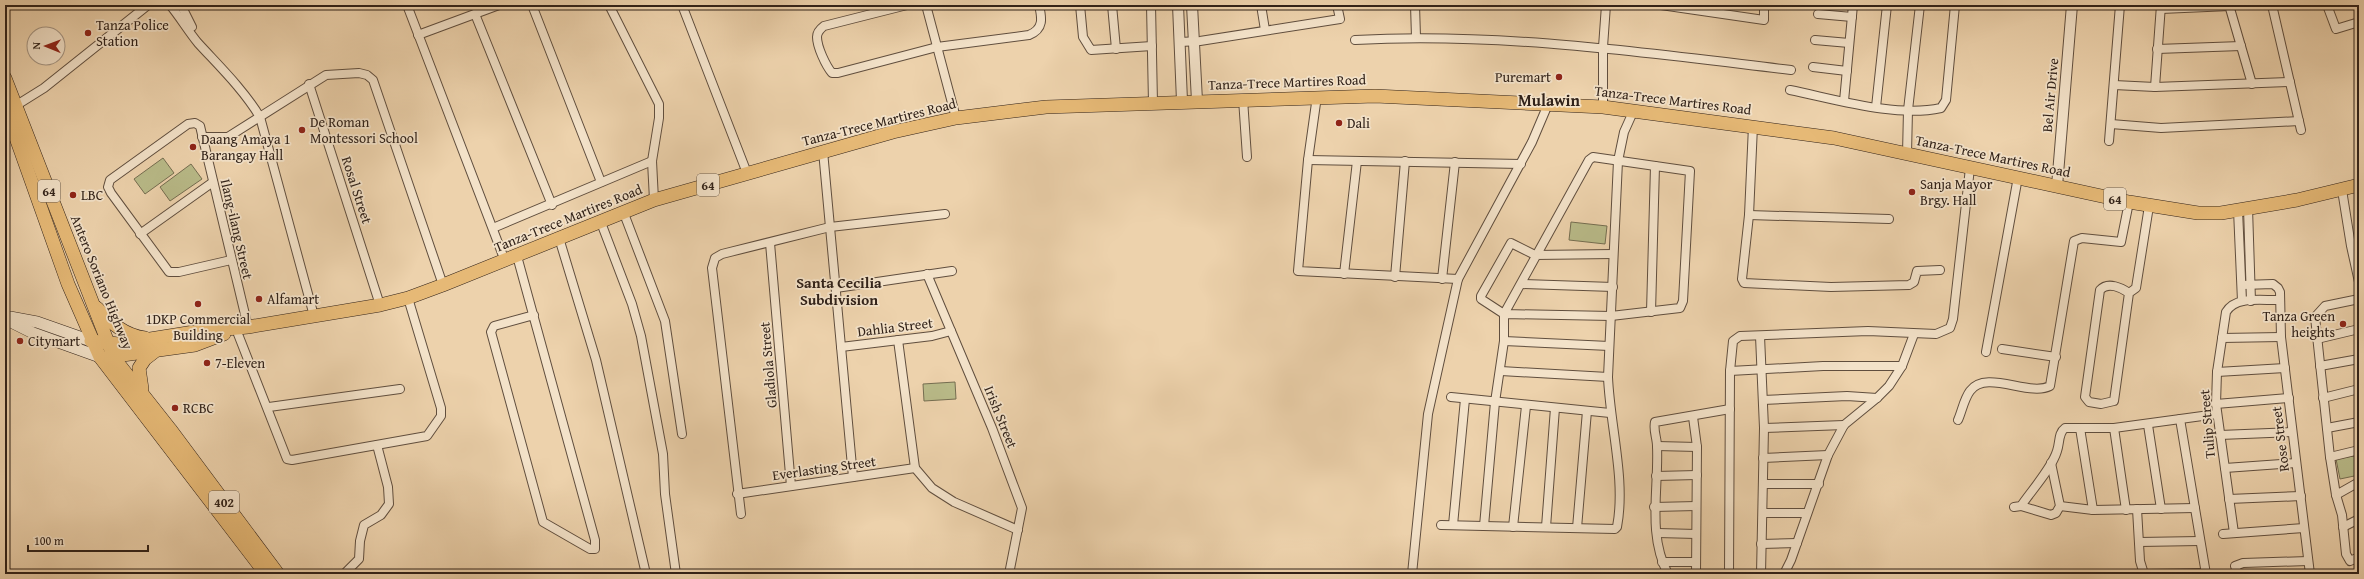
<svg xmlns="http://www.w3.org/2000/svg" width="2364" height="579" viewBox="0 0 2364 579" font-family="'Gentium Book Plus',serif">
<rect width="100%" height="100%" fill="#edd2ac"/>
<filter id="stains"><feTurbulence type="fractalNoise" baseFrequency=".005" numOctaves="4"/><feColorMatrix values="0 0 0 0 .2 0 0 0 0 .09 0 0 0 0 .02 0 0 0 .5 -.17"/></filter>
<radialGradient id="worn" r=".72"><stop offset=".6" stop-color="#630" stop-opacity="0"/><stop offset="1" stop-color="#630" stop-opacity=".3"/></radialGradient>
<g fill="#b9bb89" stroke="#756e51">
<path d="M 163,158 L 174,173 L 145,194 L 134,179 Z"/>
<path d="M 191,164 L 202,179 L 170,201 L 160,187 Z"/>
<path d="M 1571,222 L 1607,226 L 1605,244 L 1569,240 Z"/>
<path d="M 955,382 L 956,399 L 924,401 L 923,384 Z"/>
<path d="M 2359,455 L 2359,475 L 2340,479 L 2336,459 Z"/>
</g>
<g fill="none" stroke-linecap="round" stroke-linejoin="round">
<g stroke="#604e3e" stroke-width="10">
<g id="minor">
<path d="M 170,5 C 180,17 188,31 198,43 C 220,67 243,89 260,117 L 314,316"/>
<path d="M 181,5 L 192,27"/>
<path d="M 407,5 L 505,261"/>
<path d="M 532,5 L 601,182"/>
<path d="M 609,5 L 659,104 L 659,118 L 652,161 L 654,200"/>
<path d="M 682,5 L 747,173"/>
<path d="M 907,5 L 824,26 C 820,29 817,32 817,37 C 817,47 826,66 832,73 L 838,73 L 937,47 L 1029,35 C 1044,29 1042,18 1039,5"/>
<path d="M 926,5 L 956,118"/>
<path d="M 1080,5 L 1083,37 L 1091,50 L 1152,46"/>
<path d="M 1112,5 L 1116,49"/>
<path d="M 1151,5 L 1153,103"/>
<path d="M 1261,5 L 1265,30"/>
<path d="M 1415,5 L 1416,37"/>
<path d="M 1661,5 L 1764,20 L 1764,5"/>
<path d="M 2229,5 L 2252,84"/>
<path d="M 2272,5 L 2301,130"/>
<path d="M 2327,5 L 2336,29 L 2359,22"/>
<path d="M 2161,9 L 2230,6"/>
<path d="M 475,14 L 552,205"/>
<path d="M 1818,14 L 1852,17"/>
<path d="M 418,35 L 499,5"/>
<path d="M 1355,40 C 1501,32 1647,53 1791,70"/>
<path d="M 1815,40 L 1849,43"/>
<path d="M 1180,42 L 1200,41 L 1340,19 L 1337,5"/>
<path d="M 2157,49 L 2241,46"/>
<path d="M 1813,67 L 1847,71"/>
<path d="M 309,84 L 380,305"/>
<path d="M 2114,85 L 2155,87 L 2290,82"/>
<path d="M 2155,87 L 2161,5"/>
<path d="M 1790,90 C 1835,99 1896,118 1941,108 L 1946,100 L 1955,5"/>
<path d="M 1317,96 L 1308,160 L 1298,271 L 1458,279"/>
<path d="M 1243,99 L 1247,157"/>
<path d="M 1844,101 L 1853,5"/>
<path d="M 1603,107 L 1603,47 L 1606,5"/>
<path d="M 1876,107 L 1887,5"/>
<path d="M 12,108 L 44,88 L 148,5"/>
<path d="M 2111,124 L 2161,128 L 2299,121"/>
<path d="M 1753,126 L 1749,215 L 1742,279 L 1744,283 L 1831,287 L 1909,285 L 1914,282 L 1917,271 L 1940,270"/>
<path d="M 202,137 L 228,137 L 326,75 L 359,73 L 367,75 L 373,80 L 443,285"/>
<path d="M 2109,141 L 2120,5"/>
<path d="M 823,151 L 853,477"/>
<path d="M 1907,154 L 1908,110 L 1920,5"/>
<path d="M 1308,160 L 1521,164"/>
<path d="M 2342,190 L 2351,246 L 2359,282"/>
<path d="M 2248,208 L 2251,301"/>
<path d="M 2238,210 L 2242,301"/>
<path d="M 623,211 L 665,321 L 682,434"/>
<path d="M 1749,215 L 1889,219"/>
<path d="M 600,220 L 632,304 L 641,336 L 663,454 L 665,494 L 676,574"/>
<path d="M 493,228 L 652,161"/>
<path d="M 140,234 L 213,182"/>
<path d="M 559,238 L 596,360 L 646,574"/>
<path d="M 770,243 L 791,486"/>
<path d="M 517,256 L 595,540 L 595,549 L 590,549 L 543,522 L 491,332 L 494,326 L 534,315"/>
<path d="M 231,260 L 179,272 L 169,272 L 111,193 L 108,187 L 110,180 L 188,124 L 195,123 L 200,126 L 248,327"/>
<path d="M 927,274 L 992,428 L 1022,508 L 1009,574"/>
<path d="M 1344,274 L 1357,161"/>
<path d="M 1395,277 L 1405,161"/>
<path d="M 1442,279 L 1455,162"/>
<path d="M 1522,284 L 1613,287"/>
<path d="M 2243,285 L 2273,284 L 2278,288 L 2280,292 L 2281,337 L 2310,574"/>
<path d="M 836,288 L 952,271"/>
<path d="M 2129,293 C 2122,288 2108,281 2100,290 L 2085,397 L 2089,402 L 2101,404 L 2114,401 L 2129,293 L 2136,288 L 2149,206"/>
<path d="M 2359,299 L 2325,306 L 2315,317 L 2330,457 L 2336,495 L 2342,515 L 2346,554 L 2350,561 L 2359,557"/>
<path d="M 1651,312 L 1655,166"/>
<path d="M 236,329 L 287,459 L 292,460 L 427,436 L 441,416 L 441,408 L 408,298"/>
<path d="M 1760,336 L 1764,428 L 1761,574"/>
<path d="M 2222,338 L 2281,337"/>
<path d="M 2317,339 L 2359,329"/>
<path d="M 898,340 L 915,468 L 932,488 L 954,502 L 1018,530"/>
<path d="M 1504,341 L 1609,346"/>
<path d="M 841,347 L 932,336 L 951,331"/>
<path d="M 2002,349 L 2056,357"/>
<path d="M 1986,352 L 2018,177"/>
<path d="M 2320,366 L 2359,359"/>
<path d="M 1501,371 L 1608,377"/>
<path d="M 1730,371 L 1823,366 L 1902,366"/>
<path d="M 2217,372 L 2285,368"/>
<path d="M 1451,397 L 1610,413"/>
<path d="M 2323,398 L 2359,389"/>
<path d="M 1763,400 L 1847,396 L 1877,398"/>
<path d="M 2216,404 L 2289,398"/>
<path d="M 269,407 L 400,389"/>
<path d="M 1693,417 L 1697,447 L 1696,574"/>
<path d="M 2180,419 L 2206,574"/>
<path d="M 1958,420 C 1962,411 1964,399 1970,391 C 1986,369 2029,397 2050,386 L 2074,241 L 2082,238 L 2121,242 L 2129,202"/>
<path d="M 2148,425 L 2161,509"/>
<path d="M 1764,428 L 1844,425"/>
<path d="M 2080,428 L 2093,510"/>
<path d="M 2114,428 L 2126,510"/>
<path d="M 2327,428 L 2359,422"/>
<path d="M 2220,435 L 2292,432"/>
<path d="M 1657,446 L 1697,447"/>
<path d="M 2330,457 L 2359,450"/>
<path d="M 1763,458 L 1828,455"/>
<path d="M 2225,468 L 2296,463"/>
<path d="M 1656,476 L 1697,475"/>
<path d="M 1763,484 L 1819,484"/>
<path d="M 737,494 L 915,468"/>
<path d="M 2336,495 L 2359,482"/>
<path d="M 2229,499 L 2301,496"/>
<path d="M 2021,506 L 2051,515 L 2056,513 L 2060,506 L 2051,463"/>
<path d="M 2060,506 L 2093,510 L 2195,508"/>
<path d="M 1654,507 L 1696,506"/>
<path d="M 2014,507 L 2021,506 C 2031,491 2052,468 2057,451 C 2060,443 2058,433 2065,428 L 2114,428 L 2217,414"/>
<path d="M 2137,509 L 2140,561 L 2144,574"/>
<path d="M 1763,513 L 1807,513"/>
<path d="M 741,514 L 712,268 L 715,258 L 722,254 L 830,227 L 945,214"/>
<path d="M 1441,525 L 1615,529 L 1617,527 C 1626,480 1610,426 1608,377 L 1618,161 L 1624,132 L 1633,112"/>
<path d="M 1453,525 L 1465,399"/>
<path d="M 1484,526 L 1495,402 L 1504,341 L 1504,314 L 1589,160 L 1593,157 L 1690,171 L 1683,301 L 1680,308 L 1611,316 L 1504,314 L 1481,299 L 1481,296 L 1511,243 L 1535,255 L 1613,254"/>
<path d="M 1513,527 L 1526,406"/>
<path d="M 1546,527 L 1555,408"/>
<path d="M 2343,527 L 2359,519"/>
<path d="M 1577,528 L 1587,411"/>
<path d="M 1658,533 L 1696,534"/>
<path d="M 2234,533 L 2216,404 L 2217,372 L 2226,312 C 2236,295 2264,301 2280,300"/>
<path d="M 2223,534 L 2304,528"/>
<path d="M 2139,542 L 2200,541"/>
<path d="M 1761,544 L 1797,543"/>
<path d="M 1662,562 L 1696,562"/>
<path d="M 344,574 L 359,559 L 360,541 L 364,525 L 381,515 L 389,504 L 388,487 L 377,445"/>
<path d="M 1412,574 L 1428,414 L 1458,279 L 1532,142 L 1549,102"/>
<path d="M 1668,574 C 1647,534 1659,489 1657,446 C 1657,438 1653,430 1655,422 L 1730,409"/>
<path d="M 1729,574 L 1730,371 L 1733,341 L 1740,336 L 1868,331 L 1936,334 L 1950,328 L 1953,319 L 1970,168"/>
<path d="M 1761,574 L 1785,574"/>
<path d="M 1784,574 L 1791,560 L 1828,455 L 1844,425 L 1877,398 L 1889,386 L 1902,366 L 1914,334"/>
<path d="M 2144,574 L 2206,573"/>
<path d="M 2238,574 L 2235,566 L 2243,563 L 2308,561"/>
</g>
</g>
<g stroke="#604e3e" stroke-width="12">
<g id="tertiary">
<path d="M 1178,5 L 1182,101"/>
<path d="M 1192,5 L 1197,101"/>
<path d="M 2057,186 L 2072,5"/>
</g>
</g>
<g stroke="#312219" stroke-width="12">
<g id="secondary">
<path d="M 10,317 L 37,322 L 91,341"/>
<path d="M 5,319 L 33,333 L 100,357"/>
</g>
</g>
<g stroke="#312219" stroke-width="14">
<g id="primary">
<path d="M 5,78 L 114,358 L 170,429 L 278,574"/>
<path d="M 5,107 L 68,284 L 100,357 L 266,574"/>
<path d="M 97,308 C 111,323 124,335 145,338"/>
<path d="M 91,341 L 119,344 L 194,332 L 248,327 L 380,305 L 408,298 L 443,285 L 654,200 L 893,132 L 956,118 L 1046,107 L 1375,96 L 1603,107 L 1834,138 L 2129,202 L 2198,213 L 2221,213 L 2297,200 L 2359,185"/>
<path d="M 108,357 L 195,345 L 224,334"/>
<path d="M 142,389 L 139,368 L 145,359 L 154,352"/>
</g>
</g>
<use href="#minor" stroke="#f3e2c9" stroke-width="8"/>
<use href="#tertiary" stroke="#f3e2c9" stroke-width="10"/>
<use href="#secondary" stroke="#f3e2c9" stroke-width="11"/>
<use href="#primary" stroke="#e6b976" stroke-width="13"/>
</g>
<g fill="#8f2418" stroke="#f3e2c9" stroke-width="1.5">
<circle cx="88" cy="33" r="4"/>
<circle cx="1559" cy="77" r="4"/>
<circle cx="1339" cy="123" r="4"/>
<circle cx="302" cy="130" r="4"/>
<circle cx="193" cy="147" r="4"/>
<circle cx="1912" cy="192" r="4"/>
<circle cx="73" cy="195" r="4"/>
<circle cx="259" cy="299" r="4"/>
<circle cx="198" cy="304" r="4"/>
<circle cx="2343" cy="324" r="4"/>
<circle cx="20" cy="341" r="4"/>
<circle cx="207" cy="363" r="4"/>
<circle cx="175" cy="408" r="4"/>
</g>
<g text-anchor="middle" stroke-width="3.5" stroke-linejoin="round" paint-order="stroke">
<g fill="#f3e2c9" stroke="#6b5c4e" stroke-width="1">
<rect x="697" y="174" width="22" height="22" rx="3"/>
<rect x="38" y="180" width="22" height="22" rx="3"/>
<rect x="2104" y="188" width="22" height="22" rx="3"/>
<rect x="209" y="491" width="30" height="22" rx="3"/>
</g>
<g font-size="13" font-weight="bold" fill="#312219">
<text x="708" y="190">64</text>
<text x="49" y="196">64</text>
<text x="2115" y="204">64</text>
<text x="224" y="507">402</text>
</g>
<g font-size="14" fill="#312219" stroke="#f3e2c9" text-anchor="start">
<text x="96" y="30">Tanza Police<tspan x="96" dy="16">Station</tspan></text>
<text x="1551" y="82" text-anchor="end">Puremart</text>
<text x="310" y="127">De Roman<tspan x="310" dy="16">Montessori School</tspan></text>
<text x="1347" y="128">Dali</text>
<text x="201" y="144">Daang Amaya 1<tspan x="201" dy="16">Barangay Hall</tspan></text>
<text x="1920" y="189">Sanja Mayor<tspan x="1920" dy="16">Brgy. Hall</tspan></text>
<text x="81" y="200">LBC</text>
<text x="267" y="304">Alfamart</text>
<text x="2335" y="321" text-anchor="end">Tanza Green<tspan x="2335" dy="16">heights</tspan></text>
<text x="198" y="324" text-anchor="middle">1DKP Commercial<tspan x="198" dy="16">Building</tspan></text>
<text x="28" y="346">Citymart</text>
<text x="215" y="368">7-Eleven</text>
<text x="183" y="413">RCBC</text>
</g>
<g font-size="14" fill="#312219" stroke="#f3e2c9">
<text transform="translate(1287 82) rotate(-2)" y="5">Tanza-Trece Martires Road</text>
<text transform="translate(2050 95) rotate(-85)" y="5">Bel Air Drive</text>
<text transform="translate(1673 100) rotate(7)" y="5">Tanza-Trece Martires Road</text>
<text transform="translate(879 122) rotate(-14)" y="5">Tanza-Trece Martires Road</text>
<text transform="translate(1993 156) rotate(12)" y="5">Tanza-Trece Martires Road</text>
<text transform="translate(357 190) rotate(72)" y="5">Rosal Street</text>
<text transform="translate(568 218) rotate(-22)" y="5">Tanza-Trece Martires Road</text>
<text transform="translate(237 229) rotate(77)" y="5">Ilang-ilang Street</text>
<text transform="translate(102 282) rotate(68)" y="5">Antero Soriano Highway</text>
<text transform="translate(895 327) rotate(-7)" y="5">Dahlia Street</text>
<text transform="translate(768 365) rotate(-95)" y="5">Gladiola Street</text>
<text transform="translate(1001 417) rotate(68)" y="5">Irish Street</text>
<text transform="translate(2207 424) rotate(-95)" y="5">Tulip Street</text>
<text transform="translate(2280 439) rotate(-97)" y="5">Rose Street</text>
<text transform="translate(824 468) rotate(-8)" y="5">Everlasting Street</text>
</g>
<g font-size="15" font-weight="bold" fill="#312219" stroke="#f3e2c9">
<text x="839" y="288">Santa Cecilia<tspan x="839" dy="17">Subdivision</tspan></text>
</g>
<g font-size="16" font-weight="bold" fill="#312219" stroke="#f3e2c9">
<text x="1549" y="106">Mulawin</text>
</g>
</g>
<rect width="2364" height="579" fill="none" stroke="#edd2ac" stroke-width="20"/>
<rect x="6" y="6" width="2352" height="567" fill="none" stroke="#312219" stroke-width="2"/>
<rect x="10" y="10" width="2344" height="559" fill="none" stroke="#312219"/>
<g transform="translate(46 46) rotate(271)"><circle r="19" fill="#f3e2c9" stroke="#a59583"/>
<path d="M0-3L7 15L0 10L-7 15Z" fill="#8f2418"/>
<text y="-6" font-size="11" font-weight="bold" text-anchor="middle" fill="#312219">N</text>
</g>
<path d="M28 545v6h120v-6" fill="none" stroke="#312219" stroke-width="2"/>
<text x="34" y="545" font-size="12" fill="#312219" stroke="#f3e2c9" stroke-width="3" paint-order="stroke">100 m</text>
<rect width="100%" height="100%" filter="url(#stains)"/>
<rect width="100%" height="100%" fill="url(#worn)"/>
</svg>
